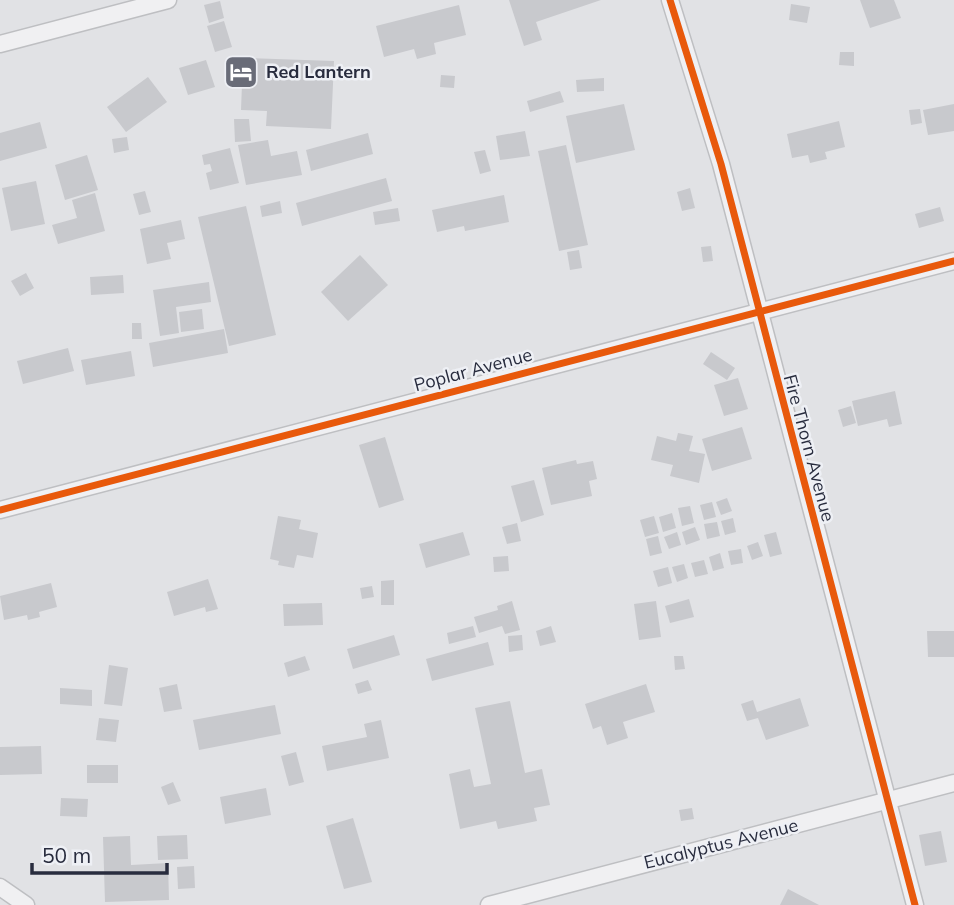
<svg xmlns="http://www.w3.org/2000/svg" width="954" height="905" viewBox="0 0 954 905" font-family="Mulish,sans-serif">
<rect width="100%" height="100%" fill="#e1e2e5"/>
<g fill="#c8c9cd">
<path d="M 509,0 L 601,0 L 536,22 L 542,40 L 524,46 Z"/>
<path d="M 860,0 L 894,0 L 901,18 L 870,28 Z"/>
<path d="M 220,1 L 224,18 L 209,23 L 204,5 Z"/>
<path d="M 791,4 L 810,7 L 807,23 L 789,20 Z"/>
<path d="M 459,5 L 466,35 L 434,43 L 436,54 L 417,59 L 414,49 L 384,57 L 376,26 Z"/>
<path d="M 224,21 L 232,47 L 215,52 L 207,26 Z"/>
<path d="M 840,52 L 854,52 L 854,66 L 839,65 Z"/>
<path d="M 243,58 L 334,61 L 331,129 L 266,126 L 267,111 L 241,110 Z"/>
<path d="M 206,60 L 215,87 L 188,95 L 179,68 Z"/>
<path d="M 441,75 L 455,76 L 454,88 L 440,87 Z"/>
<path d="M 148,77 L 167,102 L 126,132 L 107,107 Z"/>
<path d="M 604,78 L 604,91 L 577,92 L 576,80 Z"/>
<path d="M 560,91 L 564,102 L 530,112 L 527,101 Z"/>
<path d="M 624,104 L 635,150 L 576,163 L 566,116 Z"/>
<path d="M 954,104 L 954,131 L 928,135 L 923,110 Z"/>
<path d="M 920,109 L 922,123 L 911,125 L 909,110 Z"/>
<path d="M 234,119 L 249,119 L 251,141 L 235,142 Z"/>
<path d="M 839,121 L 845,147 L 825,152 L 827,159 L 810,163 L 808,155 L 792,158 L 787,134 Z"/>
<path d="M 40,122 L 47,148 L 0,161 L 0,133 Z"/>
<path d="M 525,131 L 530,156 L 500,160 L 496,136 Z"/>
<path d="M 368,133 L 373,154 L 311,171 L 306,150 Z"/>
<path d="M 127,137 L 129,150 L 114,153 L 112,139 Z"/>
<path d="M 268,140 L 271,156 L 297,151 L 302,175 L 246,185 L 238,145 Z"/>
<path d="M 566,145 L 588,245 L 559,251 L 538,151 Z"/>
<path d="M 230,148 L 239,183 L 210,190 L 206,173 L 212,171 L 210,164 L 204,165 L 202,155 Z"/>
<path d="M 485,150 L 491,171 L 480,174 L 474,152 Z"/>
<path d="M 87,155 L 98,190 L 65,200 L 55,165 Z"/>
<path d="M 386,178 L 392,201 L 302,226 L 296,203 Z"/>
<path d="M 36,181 L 45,224 L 11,231 L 2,188 Z"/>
<path d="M 690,188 L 695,208 L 682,211 L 677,192 Z"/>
<path d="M 145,191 L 151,212 L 139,215 L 133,194 Z"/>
<path d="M 95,193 L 105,231 L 58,244 L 52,225 L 77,218 L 72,200 Z"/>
<path d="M 504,195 L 509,222 L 465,231 L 464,226 L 437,232 L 432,210 Z"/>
<path d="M 280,201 L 282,213 L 262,217 L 260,206 Z"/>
<path d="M 246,206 L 276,335 L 229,346 L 198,217 Z"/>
<path d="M 940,207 L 944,221 L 919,228 L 915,214 Z"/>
<path d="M 398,208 L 400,221 L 375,225 L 373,212 Z"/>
<path d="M 181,220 L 185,239 L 167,243 L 171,259 L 147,264 L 140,229 Z"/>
<path d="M 711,246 L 713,261 L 703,262 L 701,247 Z"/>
<path d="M 579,250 L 582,268 L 570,270 L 567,252 Z"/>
<path d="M 360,255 L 388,285 L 348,321 L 321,292 Z"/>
<path d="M 26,273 L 34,288 L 20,296 L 11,281 Z"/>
<path d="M 123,275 L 124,293 L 91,295 L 90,277 Z"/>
<path d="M 209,282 L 211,302 L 176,307 L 179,333 L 160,336 L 153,290 Z"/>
<path d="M 202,309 L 204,329 L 181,332 L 179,312 Z"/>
<path d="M 132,323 L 141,323 L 142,339 L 132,339 Z"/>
<path d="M 224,329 L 228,353 L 153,367 L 149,343 Z"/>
<path d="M 68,348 L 74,371 L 23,384 L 17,361 Z"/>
<path d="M 131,351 L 135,376 L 86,385 L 81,360 Z"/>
<path d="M 711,352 L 735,368 L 727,380 L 703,364 Z"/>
<path d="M 738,378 L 748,409 L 724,416 L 714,385 Z"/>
<path d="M 895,391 L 902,424 L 889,427 L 887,419 L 858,426 L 852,401 Z"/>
<path d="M 851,406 L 856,423 L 843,427 L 838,410 Z"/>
<path d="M 742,427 L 752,459 L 712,471 L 702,439 Z"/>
<path d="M 678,433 L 693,436 L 689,451 L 705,454 L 699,483 L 670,476 L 673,465 L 651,460 L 657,436 L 676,441 Z"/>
<path d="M 385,437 L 404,500 L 379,508 L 359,445 Z"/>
<path d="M 576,460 L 577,464 L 593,461 L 597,479 L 589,481 L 592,496 L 551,505 L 542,468 Z"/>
<path d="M 534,480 L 544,515 L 521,522 L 511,486 Z"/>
<path d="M 727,498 L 732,511 L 721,515 L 716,502 Z"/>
<path d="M 712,502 L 716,517 L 704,520 L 700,505 Z"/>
<path d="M 690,506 L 694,523 L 682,526 L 678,508 Z"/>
<path d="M 672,513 L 676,528 L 663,532 L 659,517 Z"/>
<path d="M 278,516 L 301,520 L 299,529 L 318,533 L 313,558 L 297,555 L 294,568 L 278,565 L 279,561 L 270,559 Z"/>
<path d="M 654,516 L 659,533 L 645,537 L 640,520 Z"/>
<path d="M 733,518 L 736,532 L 725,535 L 721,521 Z"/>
<path d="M 717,522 L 720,536 L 707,539 L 704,524 Z"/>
<path d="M 517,523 L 521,541 L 507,544 L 502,527 Z"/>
<path d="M 695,527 L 700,540 L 686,545 L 682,532 Z"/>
<path d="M 463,532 L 470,555 L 426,568 L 419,544 Z"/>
<path d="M 677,532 L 681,545 L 669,549 L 664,537 Z"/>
<path d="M 776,532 L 782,554 L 770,557 L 764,535 Z"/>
<path d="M 658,536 L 662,553 L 650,556 L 646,539 Z"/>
<path d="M 758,542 L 763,556 L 752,560 L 747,546 Z"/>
<path d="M 741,549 L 743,563 L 731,565 L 728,551 Z"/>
<path d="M 720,553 L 724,568 L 713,571 L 709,557 Z"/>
<path d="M 508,556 L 509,571 L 494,572 L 493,557 Z"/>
<path d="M 704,560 L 708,574 L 695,577 L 691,563 Z"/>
<path d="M 684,564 L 688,578 L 677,582 L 672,567 Z"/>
<path d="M 668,567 L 672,583 L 658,587 L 653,571 Z"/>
<path d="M 208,579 L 218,609 L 206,612 L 205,607 L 174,616 L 167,592 Z"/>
<path d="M 394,580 L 394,605 L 381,605 L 381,581 Z"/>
<path d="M 51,583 L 57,607 L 39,612 L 40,617 L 28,620 L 27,615 L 4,620 L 0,596 Z"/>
<path d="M 372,586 L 374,597 L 362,599 L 360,588 Z"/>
<path d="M 689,599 L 694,617 L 670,623 L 665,606 Z"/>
<path d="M 512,601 L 520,630 L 505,634 L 502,626 L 479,633 L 474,617 L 498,610 L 497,606 Z"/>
<path d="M 656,601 L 661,637 L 639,640 L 634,604 Z"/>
<path d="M 322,603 L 323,625 L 284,626 L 283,604 Z"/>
<path d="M 473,626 L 476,637 L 449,644 L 447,633 Z"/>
<path d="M 551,626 L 556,642 L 540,646 L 536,631 Z"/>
<path d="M 927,631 L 954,631 L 954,657 L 928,657 Z"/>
<path d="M 394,635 L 400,655 L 353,669 L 347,649 Z"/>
<path d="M 522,635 L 523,650 L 509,652 L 508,636 Z"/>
<path d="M 488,642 L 494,665 L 432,681 L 426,659 Z"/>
<path d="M 305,656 L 310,670 L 288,677 L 284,663 Z"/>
<path d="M 674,656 L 683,656 L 685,669 L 675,670 Z"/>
<path d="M 109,665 L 128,668 L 122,706 L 104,704 Z"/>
<path d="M 368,680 L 372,690 L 358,694 L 355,684 Z"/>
<path d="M 177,684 L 182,709 L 164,712 L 159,688 Z"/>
<path d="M 646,684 L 655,712 L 623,722 L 628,738 L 607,745 L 601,726 L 593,729 L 585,704 Z"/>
<path d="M 60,688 L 92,690 L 92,706 L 60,704 Z"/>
<path d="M 800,698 L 809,726 L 766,740 L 758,718 L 747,721 L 741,704 L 753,700 L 757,712 Z"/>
<path d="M 510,701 L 525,773 L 542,769 L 550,805 L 534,808 L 537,821 L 498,829 L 496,821 L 460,829 L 449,774 L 470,769 L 474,787 L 491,784 L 475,708 Z"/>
<path d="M 275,705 L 281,734 L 199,750 L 193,720 Z"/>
<path d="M 99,718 L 119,720 L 116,742 L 96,740 Z"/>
<path d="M 381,720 L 389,758 L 327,771 L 322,746 L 367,737 L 364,724 Z"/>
<path d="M 41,746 L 42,774 L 0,775 L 0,747 Z"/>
<path d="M 296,752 L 304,782 L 289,786 L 281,756 Z"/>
<rect x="87" y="765" width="31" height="18"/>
<path d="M 173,782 L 181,801 L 168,805 L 161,787 Z"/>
<path d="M 266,788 L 271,815 L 225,824 L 220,797 Z"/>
<path d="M 61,798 L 88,799 L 87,817 L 60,816 Z"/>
<path d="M 692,808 L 694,819 L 681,821 L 679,810 Z"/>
<path d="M 353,818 L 372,882 L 344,889 L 326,826 Z"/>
<path d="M 941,831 L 947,862 L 925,866 L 919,835 Z"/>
<path d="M 187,835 L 188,859 L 158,860 L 157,836 Z"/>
<path d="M 130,836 L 131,865 L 168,863 L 169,900 L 105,902 L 103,837 Z"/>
<path d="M 194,866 L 195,888 L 178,889 L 177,867 Z"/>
<path d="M 788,889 L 819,905 L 780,905 Z"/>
</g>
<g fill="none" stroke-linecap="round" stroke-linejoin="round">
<g stroke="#bebfc2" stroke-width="19">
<g id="minor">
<path d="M 670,0 L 721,164 L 915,905"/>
<path d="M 0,44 L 168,0"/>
<path d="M 0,510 L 954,261"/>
<path d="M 0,887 L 26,905"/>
<path d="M 489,905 L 954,783"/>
</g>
</g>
<use href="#minor" stroke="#f0f0f2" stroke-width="16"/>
<g stroke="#eef0f5" stroke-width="11">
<g id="cycleway">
<path d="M 670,0 L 721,164 L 915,905"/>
<path d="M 0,510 L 954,261"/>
</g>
</g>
<use href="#cycleway" stroke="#e8590c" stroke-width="7"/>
</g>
<defs>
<g id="hotel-square" transform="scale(1.75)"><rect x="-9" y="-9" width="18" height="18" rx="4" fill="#696c78" stroke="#eef0f5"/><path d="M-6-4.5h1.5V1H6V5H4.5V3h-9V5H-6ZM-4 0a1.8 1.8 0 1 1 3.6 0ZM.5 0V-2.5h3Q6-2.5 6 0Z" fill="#fff"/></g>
</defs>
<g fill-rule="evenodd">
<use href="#hotel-square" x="241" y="72"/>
</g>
<g text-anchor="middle" stroke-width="5" stroke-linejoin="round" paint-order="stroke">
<g font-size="18" font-weight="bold" fill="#282c3e" stroke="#eef0f5" text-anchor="start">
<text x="266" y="78">Red Lantern</text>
</g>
<g font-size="18" fill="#282c3e" stroke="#eef0f5">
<text transform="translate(473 370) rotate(-15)" y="6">Poplar Avenue</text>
<text transform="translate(809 448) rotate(75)" y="6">Fire Thorn Avenue</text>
<text transform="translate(721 844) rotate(-14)" y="6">Eucalyptus Avenue</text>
</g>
</g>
<path d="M32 863v10h135v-10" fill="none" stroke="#282c3e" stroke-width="3.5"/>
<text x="42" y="863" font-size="21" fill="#282c3e" stroke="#eef0f5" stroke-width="5" paint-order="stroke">50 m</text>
</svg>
